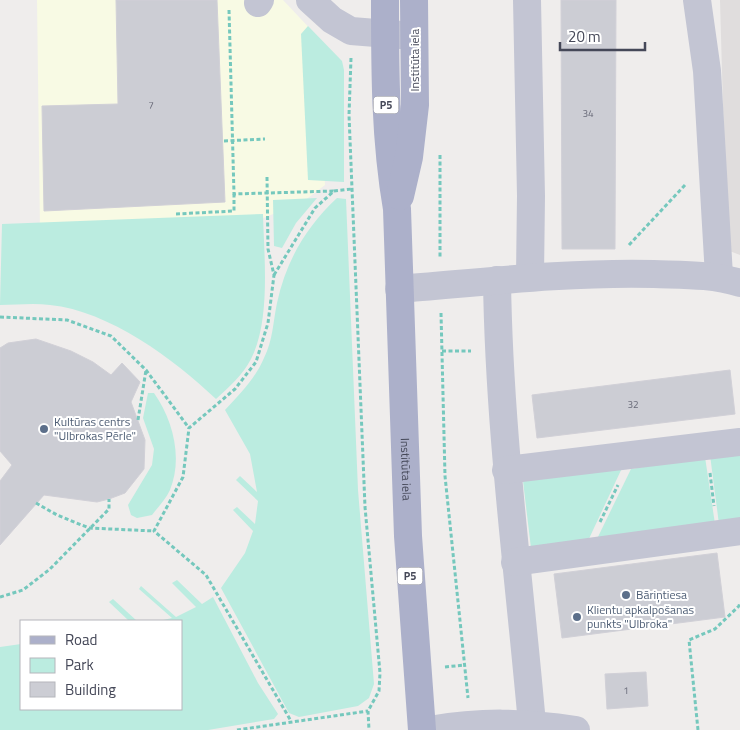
<svg xmlns="http://www.w3.org/2000/svg" width="740" height="730" viewBox="0 0 740 730" font-family="'Titillium Web',sans-serif">
<rect width="100%" height="100%" fill="#efedec"/>
<path fill="#f8fae4" d="M 37,0 L 283,0 L 316,35 L 325,185 L 304,201 L 242,227 L 40,230 Z"/>
<path fill="#e0dddd" d="M 720,0 L 740,0 L 740,255 L 727,250 Z"/>
<g fill="#bbece0">
<path d="M 308,26 L 342,61 L 344,70 L 344,182 L 308,180 L 301,34 Z"/>
<path d="M 317,198 L 296,223 L 282,248 L 274,246 L 273,200 Z"/>
<path d="M 337,198 L 346,199 L 358,490 L 374,684 L 369,698 L 358,706 L 299,717 L 289,713 L 221,588 L 245,553 L 253,531 L 233,510 L 237,507 L 255,524 L 258,501 L 236,480 L 240,476 L 257,492 L 250,454 L 225,410 C 240,394 255,379 264,358 C 273,340 273,322 277,303 C 286,261 306,227 337,198 Z"/>
<path d="M 263,214 C 264,257 271,320 251,359 C 243,375 229,387 216,399 C 174,359 109,311 50,305 C 33,303 16,305 0,305 L 2,224 Z"/>
<path d="M 148,393 L 154,393 C 173,420 183,458 170,490 C 166,499 158,507 152,515 L 137,518 L 131,515 L 128,505 L 152,465 L 154,449 L 143,418 Z"/>
<path d="M 710,455 L 740,455 L 740,521 L 719,524 Z"/>
<path d="M 705,457 L 715,524 L 596,541 L 631,469 Z"/>
<path d="M 622,468 L 587,543 L 531,548 L 523,481 Z"/>
<path d="M 177,580 L 202,604 L 213,597 L 258,683 L 278,714 L 274,719 L 208,730 L 0,730 L 0,647 L 21,644 L 21,709 L 181,709 L 181,621 L 159,621 L 172,618 L 139,589 L 141,586 L 176,617 L 196,607 L 172,583 Z"/>
<path d="M 113,599 L 137,621 L 129,621 L 109,602 Z"/>
</g>
<g fill="#cccdd4" stroke="#d1d0d7">
<path d="M 116,0 L 217,0 L 225,202 L 44,211 L 42,106 L 118,104 Z"/>
<path d="M 561,0 L 616,0 L 615,249 L 562,249 Z"/>
<path d="M 36,339 L 71,351 L 93,362 L 111,375 L 122,363 L 140,382 L 131,402 L 145,440 L 144,469 L 125,493 L 109,499 L 97,502 L 44,495 L 0,545 L 0,481 L 12,465 L 0,451 L 0,348 L 8,343 Z"/>
<path d="M 730,370 L 735,414 L 537,438 L 532,395 Z"/>
<path d="M 717,553 L 725,617 L 562,638 L 554,574 Z"/>
<path d="M 646,672 L 648,706 L 607,709 L 605,674 Z"/>
</g>
<g fill="none" stroke-linecap="round" stroke-linejoin="round">
<g stroke="#75c8bd" stroke-width="3" stroke-dasharray="4 2.5" stroke-linecap="butt">
<path d="M 229,10 L 234,194 L 334,191"/>
<path d="M 351,58 L 349,115 L 365,507 L 380,673 L 379,691 L 368,711 L 369,730"/>
<path d="M 224,141 L 265,139"/>
<path d="M 440,155 L 440,259"/>
<path d="M 267,177 L 268,249 L 274,275 L 268,323 L 256,362 L 235,389 L 189,428 L 183,477 L 154,531 L 206,575 L 291,721"/>
<path d="M 176,214 L 234,211 L 234,194"/>
<path d="M 629,245 L 686,184"/>
<path d="M 274,275 L 315,208 L 334,191 L 352,189"/>
<path d="M 441,313 L 445,476 L 468,698"/>
<path d="M 0,317 L 67,320 L 111,336 L 146,370 L 189,428"/>
<path d="M 442,351 L 471,351"/>
<path d="M 138,420 L 146,370"/>
<path d="M 710,473 L 714,506"/>
<path d="M 36,503 L 57,515 L 89,528 L 154,531"/>
<path d="M 600,522 L 618,485"/>
<path d="M 0,597 L 23,590 L 50,569 L 109,509 L 109,499"/>
<path d="M 445,667 L 465,665"/>
<path d="M 237,730 L 368,711"/>
<path d="M 698,730 L 689,640 L 715,629 L 739,606 L 740,602"/>
</g>
<g stroke="#c3c5d3" stroke-width="28">
<path d="M 310,0 L 332,20 L 351,31 L 414,36"/>
<path d="M 527,0 L 531,196 L 530,276"/>
<path d="M 697,0 L 707,71 L 719,276"/>
<path d="M 258,3 L 260,0"/>
<path d="M 497,280 C 499,429 519,576 532,724"/>
<path d="M 399,289 C 485,282 567,272 654,274 C 683,275 712,274 740,283"/>
<path d="M 506,470 L 740,442"/>
<path d="M 515,562 L 740,531"/>
<path d="M 429,730 C 482,721 522,722 576,730"/>
</g>
<g stroke="#acb0ca" stroke-width="28">
<path id="s1" d="M 385,0 C 385,71 385,139 397,209 L 408,536 L 422,730"/>
<path d="M 400,196 L 409,157 L 415,105 L 414,0"/>
</g>
</g>
<g fill="#5c6f8a" stroke="#fff" stroke-width="2">
<circle cx="44" cy="429" r="5"/>
<circle cx="626" cy="595" r="5"/>
<circle cx="577" cy="617" r="5"/>
</g>
<g text-anchor="middle" stroke-width="4" stroke-linejoin="round" paint-order="stroke">
<g font-size="10" fill="#676977">
<text x="151" y="109">7</text>
<text x="588" y="117">34</text>
<text x="633" y="408">32</text>
<text x="626" y="694">1</text>
</g>
<g fill="#fff" stroke="#7d7f8a" stroke-width="1">
<rect x="373.5" y="96.5" width="25" height="17" rx="4"/>
<rect x="397.5" y="567.5" width="25" height="17" rx="4"/>
</g>
<g font-size="11" font-weight="bold" fill="#454858">
<text x="386" y="109">P5</text>
<text x="410" y="580">P5</text>
</g>
<g font-size="12" fill="#454858" stroke="#fff">
<text transform="translate(415 60) rotate(-90)" y="4">Institūta iela</text>
<text dy="4" stroke="none"><textPath href="#s1" startOffset="470">Institūta iela</textPath></text>
</g>
<g font-size="12" fill="#4e5e75" stroke="#fff" text-anchor="start">
<text x="54" y="426">Kultūras centrs<tspan x="54" dy="14">"Ulbrokas Pērle"</tspan></text>
<text x="636" y="599">Bāriņtiesa</text>
<text x="587" y="614">Klientu apkalpošanas<tspan x="587" dy="14">punkts "Ulbroka"</tspan></text>
</g>
</g>
<rect x="20" y="620" width="162" height="90" fill="#ffffff" stroke="#b5b6bc"/>
<rect x="30" y="636" width="25" height="8" fill="#acb0ca" stroke="#b5b6bc"/>
<text x="65" y="645" font-size="15" fill="#454858">Road</text>
<rect x="30" y="658" width="25" height="15" fill="#bbece0" stroke="#b5b6bc"/>
<text x="65" y="670" font-size="15" fill="#454858">Park</text>
<rect x="30" y="682" width="25" height="15" fill="#cccdd4" stroke="#b5b6bc"/>
<text x="65" y="695" font-size="15" fill="#454858">Building</text>
<path d="M560 42v8h85v-8" fill="none" stroke="#454858" stroke-width="2.5"/>
<text x="568" y="42" font-size="15" fill="#454858" stroke="#ffffff" stroke-width="4" paint-order="stroke">20 m</text>
</svg>
